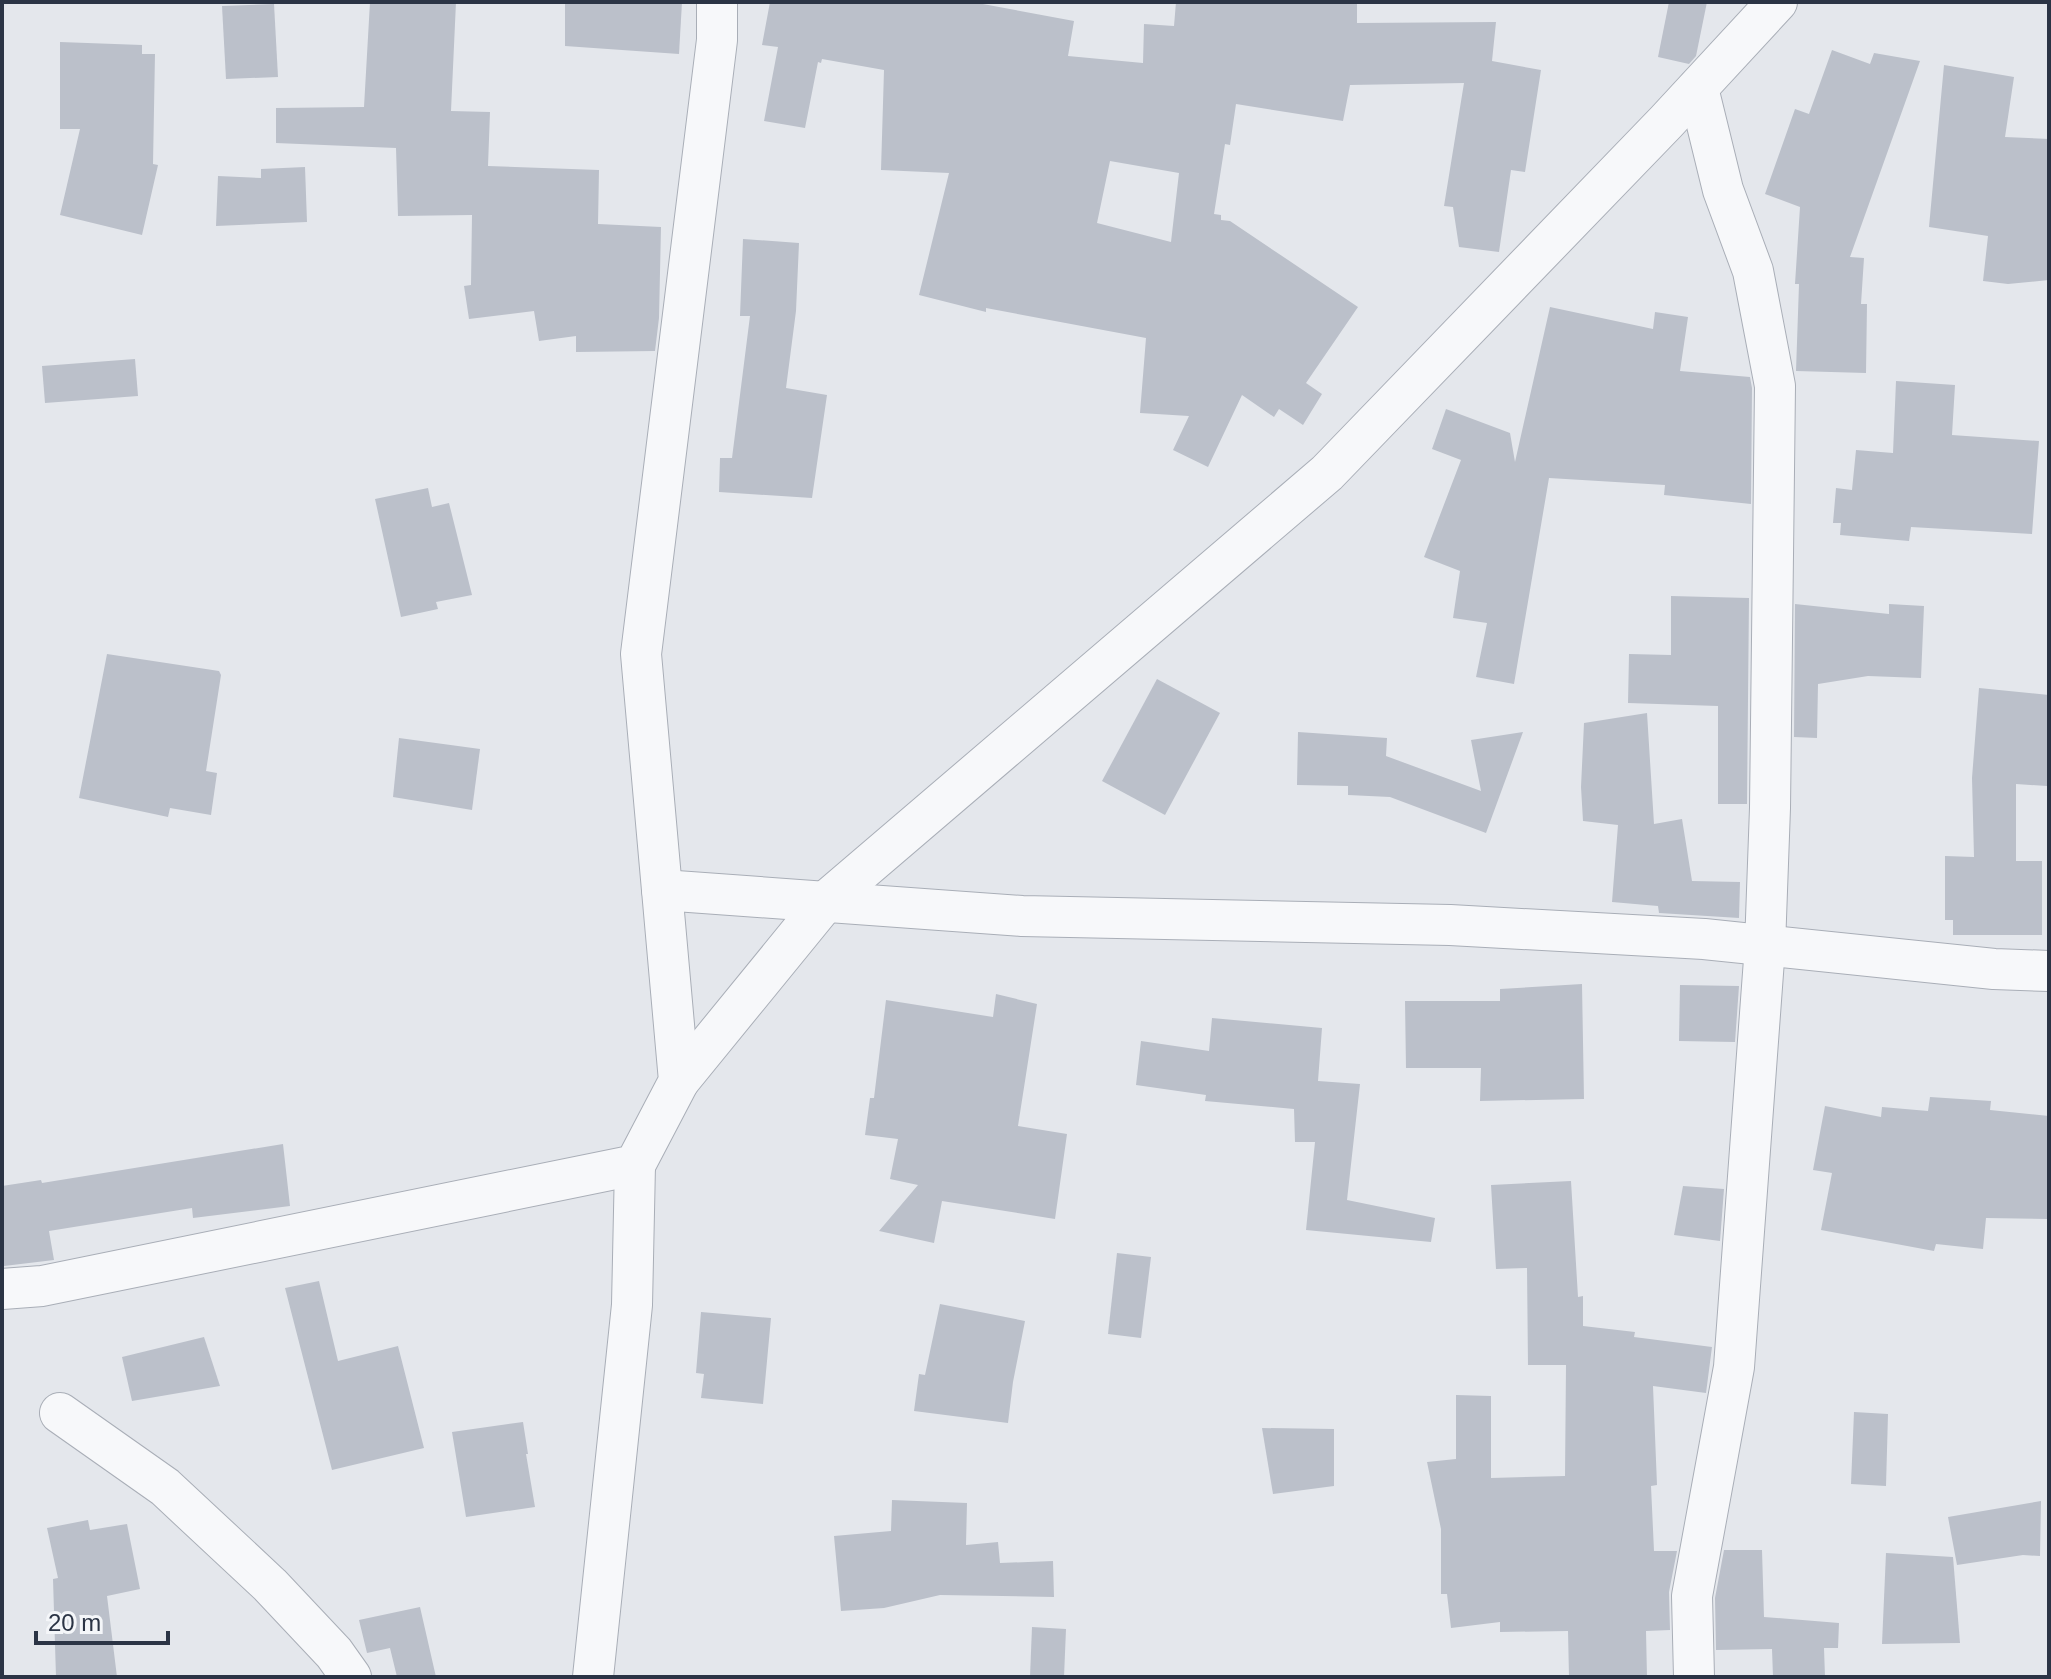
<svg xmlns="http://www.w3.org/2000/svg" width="2051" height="1679" viewBox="0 0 2051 1679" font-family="Arial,sans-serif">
<rect width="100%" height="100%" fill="#e4e7ec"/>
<g fill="#bbc0ca" fill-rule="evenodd">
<path d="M 370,2 L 456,2 L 451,111 L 490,112 L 488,166 L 599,170 L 598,224 L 661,227 L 659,318 L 655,351 L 576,352 L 576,336 L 539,341 L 534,311 L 469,319 L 464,286 L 471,285 L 472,215 L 398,216 L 396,148 L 276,143 L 276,108 L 364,107 Z"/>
<path d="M 565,2 L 682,2 L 679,54 L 565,46 Z"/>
<path d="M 770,2 L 972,2 L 1074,21 L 1068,56 L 1143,63 L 1144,24 L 1174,26 L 1176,2 L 1357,4 L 1357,23 L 1496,22 L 1492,61 L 1541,70 L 1525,172 L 1511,170 L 1499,252 L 1459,247 L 1453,207 L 1444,206 L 1464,83 L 1350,85 L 1343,121 L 1236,104 L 1230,145 L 1225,144 L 1214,214 L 1221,215 L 1221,220 L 1230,221 L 1358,307 L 1306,383 L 1322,394 L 1303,425 L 1279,409 L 1274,417 L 1242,395 L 1208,467 L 1173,450 L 1189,416 L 1140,413 L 1146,338 L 986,308 L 986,312 L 919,295 L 949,173 L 881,170 L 884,70 L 822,59 L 821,63 L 818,62 L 805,128 L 764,121 L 778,47 L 762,45 ZM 1110,161 L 1179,173 L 1171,242 L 1097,223 Z"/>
<path d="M 1669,2 L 1707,2 L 1696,56 L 1689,64 L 1658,57 Z"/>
<path d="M 274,4 L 278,77 L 226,79 L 222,6 Z"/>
<path d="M 60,42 L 142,45 L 142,54 L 155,54 L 153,164 L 158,165 L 142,235 L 60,215 L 80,129 L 60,129 Z"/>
<path d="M 1832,50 L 1870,64 L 1874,53 L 1920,61 L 1850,257 L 1864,258 L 1861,304 L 1867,304 L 1866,373 L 1796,371 L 1799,284 L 1795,284 L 1800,207 L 1765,194 L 1795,109 L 1809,114 Z"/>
<path d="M 1944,65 L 2014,77 L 2005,137 L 2049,139 L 2049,280 L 2008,284 L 1983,281 L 1988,236 L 1929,227 Z"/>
<path d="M 305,167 L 307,222 L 216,226 L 218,176 L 261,178 L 261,169 Z"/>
<path d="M 743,239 L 799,243 L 796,311 L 786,388 L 827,395 L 812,498 L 719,492 L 720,458 L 732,458 L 750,316 L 740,316 Z"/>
<path d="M 1550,307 L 1653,329 L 1655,312 L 1688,317 L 1680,371 L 1750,377 L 1752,388 L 1751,504 L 1664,495 L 1665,485 L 1549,478 L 1514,684 L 1476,677 L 1487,623 L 1453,618 L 1460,571 L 1424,557 L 1461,460 L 1432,449 L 1446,409 L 1510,433 L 1515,462 Z"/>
<path d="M 135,359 L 138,396 L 45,403 L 42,366 Z"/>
<path d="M 1896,381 L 1955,385 L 1952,435 L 2039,441 L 2032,534 L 1911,527 L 1909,541 L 1840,535 L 1841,523 L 1833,523 L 1836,488 L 1852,490 L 1856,450 L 1893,453 Z"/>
<path d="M 428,488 L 432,507 L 449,503 L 472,595 L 436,602 L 438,609 L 401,617 L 375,499 Z"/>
<path d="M 1671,596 L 1749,598 L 1747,804 L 1718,804 L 1718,706 L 1628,703 L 1629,654 L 1671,655 Z"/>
<path d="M 1795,604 L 1889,614 L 1889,604 L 1924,606 L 1921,678 L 1868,676 L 1818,684 L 1817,738 L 1794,737 Z"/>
<path d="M 107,654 L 219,671 L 221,675 L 206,771 L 217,773 L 211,815 L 170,808 L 168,817 L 79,798 Z"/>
<path d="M 1157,679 L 1220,713 L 1165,815 L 1102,781 Z"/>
<path d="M 1979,688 L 2049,695 L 2047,786 L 2016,784 L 2016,861 L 2042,861 L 2042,935 L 1953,935 L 1953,920 L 1945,920 L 1945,856 L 1974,857 L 1972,778 Z"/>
<path d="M 1647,713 L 1654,824 L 1682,819 L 1692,881 L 1740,882 L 1739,918 L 1659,913 L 1658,906 L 1612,902 L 1618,825 L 1583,821 L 1581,787 L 1584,723 Z"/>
<path d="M 1298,732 L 1387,738 L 1386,756 L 1481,791 L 1471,740 L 1523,732 L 1486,833 L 1390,797 L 1348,795 L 1348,786 L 1297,785 Z"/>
<path d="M 399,738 L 480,749 L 472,810 L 393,797 Z"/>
<path d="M 1582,984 L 1584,1099 L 1480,1101 L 1481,1068 L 1406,1068 L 1405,1001 L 1500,1001 L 1500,989 Z"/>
<path d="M 1680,985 L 1739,986 L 1735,1042 L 1679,1041 Z"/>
<path d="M 996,994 L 1037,1004 L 1018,1126 L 1067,1134 L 1055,1219 L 942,1201 L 934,1243 L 879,1231 L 918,1185 L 890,1179 L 898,1139 L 865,1135 L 870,1098 L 874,1098 L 886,1000 L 993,1017 Z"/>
<path d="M 1212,1018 L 1322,1028 L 1318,1081 L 1360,1084 L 1347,1200 L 1435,1218 L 1431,1242 L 1306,1230 L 1315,1142 L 1295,1142 L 1294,1109 L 1205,1101 L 1206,1095 L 1136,1085 L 1141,1041 L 1209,1051 Z"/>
<path d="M 1930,1097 L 1991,1101 L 1990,1110 L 2049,1116 L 2047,1219 L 1986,1218 L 1983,1249 L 1936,1244 L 1934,1251 L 1821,1230 L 1832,1173 L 1813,1170 L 1825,1106 L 1881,1117 L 1882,1107 L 1928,1111 Z"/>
<path d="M 283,1144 L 290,1206 L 193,1218 L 192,1208 L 49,1231 L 54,1260 L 4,1266 L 2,1186 L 41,1180 L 42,1183 Z"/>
<path d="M 1571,1181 L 1578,1297 L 1583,1296 L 1583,1326 L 1635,1332 L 1634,1337 L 1712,1347 L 1706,1393 L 1653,1386 L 1657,1485 L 1651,1486 L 1654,1551 L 1677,1551 L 1669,1592 L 1670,1630 L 1646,1631 L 1647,1677 L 1569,1677 L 1568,1631 L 1500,1632 L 1500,1622 L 1451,1628 L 1447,1594 L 1441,1594 L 1441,1529 L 1427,1462 L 1456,1459 L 1456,1395 L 1491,1396 L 1491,1478 L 1565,1476 L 1566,1365 L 1528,1365 L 1527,1268 L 1496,1269 L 1491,1185 Z"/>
<path d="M 1683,1186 L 1724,1189 L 1720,1241 L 1674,1235 Z"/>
<path d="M 1117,1253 L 1151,1257 L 1141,1338 L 1108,1334 Z"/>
<path d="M 319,1281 L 338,1361 L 398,1346 L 424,1448 L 332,1470 L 285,1288 Z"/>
<path d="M 940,1304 L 1025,1321 L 1013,1382 L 1008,1423 L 914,1411 L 919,1374 L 925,1375 Z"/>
<path d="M 701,1312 L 771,1318 L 763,1404 L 701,1398 L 704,1374 L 696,1373 Z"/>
<path d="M 204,1337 L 220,1386 L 132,1401 L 122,1357 Z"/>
<path d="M 1854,1412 L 1888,1414 L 1886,1486 L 1851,1484 Z"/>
<path d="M 523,1422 L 528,1454 L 526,1454 L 535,1507 L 466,1517 L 452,1432 Z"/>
<path d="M 1262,1428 L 1334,1429 L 1334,1486 L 1273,1494 Z"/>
<path d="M 892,1500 L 967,1503 L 966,1545 L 998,1542 L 1000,1563 L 1053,1561 L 1054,1597 L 940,1595 L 884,1608 L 841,1611 L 834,1536 L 891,1531 Z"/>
<path d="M 2041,1501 L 2040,1556 L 2023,1555 L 1957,1565 L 1948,1517 Z"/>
<path d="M 88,1520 L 90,1530 L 127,1524 L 140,1589 L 107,1596 L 117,1677 L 56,1677 L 53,1579 L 58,1578 L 47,1528 Z"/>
<path d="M 1724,1550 L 1762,1550 L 1764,1617 L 1839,1623 L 1838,1648 L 1824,1648 L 1825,1677 L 1773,1677 L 1772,1649 L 1716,1650 L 1715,1598 Z"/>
<path d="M 1886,1553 L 1953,1557 L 1960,1643 L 1882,1644 Z"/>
<path d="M 420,1607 L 436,1677 L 397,1677 L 390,1648 L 367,1653 L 359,1620 Z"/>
<path d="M 1032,1627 L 1066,1629 L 1064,1677 L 1030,1677 Z"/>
</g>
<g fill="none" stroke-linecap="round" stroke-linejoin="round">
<g stroke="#a9aeb7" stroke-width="42">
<g id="street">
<path d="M 662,890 L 1022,916 L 1450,925 L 1704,939 L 1994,969 L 2049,971"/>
<path d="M 679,1081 L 825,902 L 1327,473 L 1666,122 L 1777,2"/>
<path d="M 2,1289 L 42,1286 L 635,1165 L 679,1081 L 641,654 L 717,40 L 717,2"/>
<path d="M 60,1413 L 165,1487 L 270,1585 L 334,1653 L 351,1677"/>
<path d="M 593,1677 L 632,1305 L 635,1165"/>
<path d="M 1694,1677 L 1692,1596 L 1734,1367 L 1765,946 L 1770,808 L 1775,386 L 1753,271 L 1723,190 L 1698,88"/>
</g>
</g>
<use href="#street" stroke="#f7f8fa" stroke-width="40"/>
</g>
<rect width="2051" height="1679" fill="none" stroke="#2b3445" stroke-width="8"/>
<path d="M36 1631v12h132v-12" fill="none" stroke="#2b3445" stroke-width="4"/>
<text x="48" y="1631" font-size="24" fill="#2b3445" stroke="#f4f6f9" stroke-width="6" paint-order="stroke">20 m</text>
</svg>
